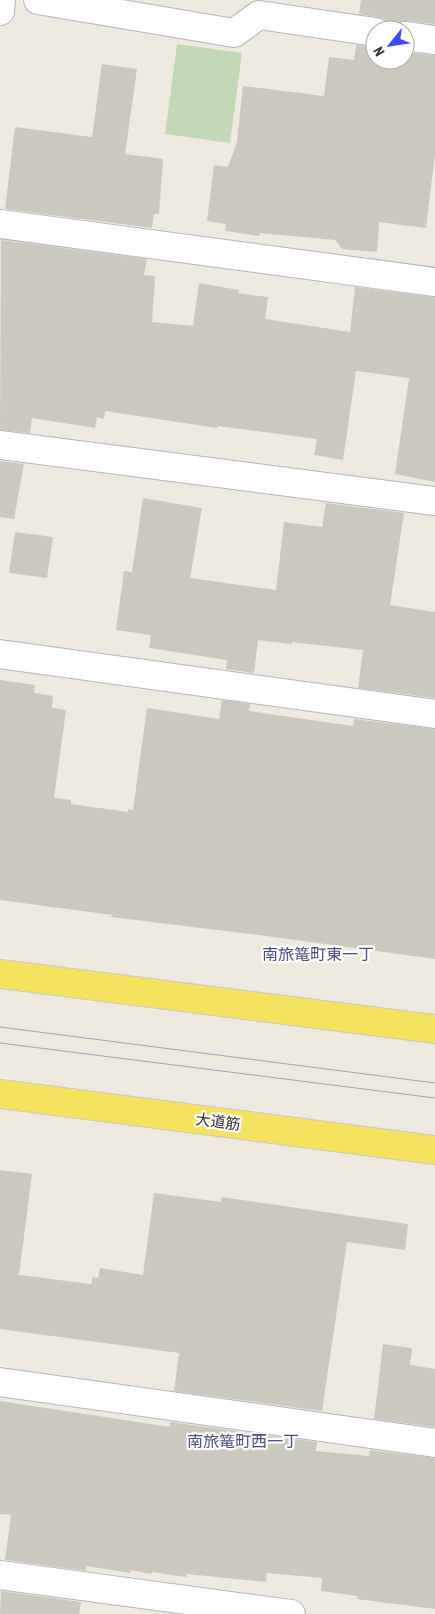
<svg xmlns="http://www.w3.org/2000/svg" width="435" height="1614" viewBox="0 0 435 1614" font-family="'PT Sans Narrow','Noto Sans JP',sans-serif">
<rect width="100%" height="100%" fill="#efeae0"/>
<path fill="#c3d9b6" d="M 177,44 L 242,53 L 230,143 L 165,134 Z"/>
<g fill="#cbc8be">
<path d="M 361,0 L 435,0 L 435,24 L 407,21 L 399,22 L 390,30 L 389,26 L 384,19 L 377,17 L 359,14 Z"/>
<path d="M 356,45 L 375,47 L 375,60 L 405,60 L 405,52 L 435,55 L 435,154 L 426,228 L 379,222 L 377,252 L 342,249 L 335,240 L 260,233 L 259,236 L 225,231 L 226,224 L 207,221 L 214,165 L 228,167 L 237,142 L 243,86 L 324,96 L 329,57 L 354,60 Z"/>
<path d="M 102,64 L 137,69 L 125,154 L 163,159 L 159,214 L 154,214 L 152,228 L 5,209 L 15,127 L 92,137 Z"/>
<path d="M 1,240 L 147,259 L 144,275 L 155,276 L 152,322 L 193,326 L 199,283 L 239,290 L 238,293 L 268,297 L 265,319 L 350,332 L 355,287 L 435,297 L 435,482 L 395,474 L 409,378 L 356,371 L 343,460 L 314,455 L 317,439 L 218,426 L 217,428 L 105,411 L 104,419 L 97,417 L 95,428 L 32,418 L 30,433 L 0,430 Z"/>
<path d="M 0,461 L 24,464 L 14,519 L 0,517 Z"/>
<path d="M 143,498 L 202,508 L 190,578 L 276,590 L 284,522 L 322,527 L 326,503 L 404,513 L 390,605 L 435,612 L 435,698 L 358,688 L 363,650 L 292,642 L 292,644 L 258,640 L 254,673 L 226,669 L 227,660 L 149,648 L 151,635 L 116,630 L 124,571 L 132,572 Z"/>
<path d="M 15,532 L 53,537 L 47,578 L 9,573 Z"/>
<path d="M 0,680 L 35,685 L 34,693 L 53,696 L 52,708 L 66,710 L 54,798 L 71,800 L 71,804 L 128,812 L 128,809 L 133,810 L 147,708 L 219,719 L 222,700 L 250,704 L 249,711 L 353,726 L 354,719 L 435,729 L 435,959 L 259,935 L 111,917 L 112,915 L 0,900 Z"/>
<path d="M 0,1170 L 32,1174 L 19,1275 L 91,1284 L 93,1277 L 98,1278 L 100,1268 L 143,1275 L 154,1193 L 221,1202 L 221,1197 L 408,1224 L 405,1250 L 347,1242 L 322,1411 L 174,1391 L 179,1353 L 0,1329 Z"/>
<path d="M 383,1344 L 412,1348 L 410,1365 L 435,1369 L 435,1427 L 374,1419 Z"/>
<path d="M 0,1401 L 170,1427 L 170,1422 L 317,1442 L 316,1451 L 369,1456 L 370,1450 L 435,1458 L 435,1609 L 357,1599 L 357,1596 L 321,1591 L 322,1578 L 267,1573 L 266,1582 L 187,1574 L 186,1577 L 152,1572 L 151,1574 L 131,1570 L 131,1573 L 86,1566 L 86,1571 L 5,1560 L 11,1515 L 0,1514 Z"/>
<path d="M 1,1591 L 81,1602 L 79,1614 L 0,1614 Z"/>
</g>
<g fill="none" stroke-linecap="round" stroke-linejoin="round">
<g stroke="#b3b4c1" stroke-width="30">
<g id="minor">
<path d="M 38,0 L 234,33 L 259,15 L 375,32"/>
<path d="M 0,11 L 1,0"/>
<path d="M 405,36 L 435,40"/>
<path d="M 0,224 L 435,282"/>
<path d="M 0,445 L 435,501"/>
<path d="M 0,654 L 435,714"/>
<path d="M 0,1382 L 435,1443"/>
<path d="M 0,1575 L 291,1614"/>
</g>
</g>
<g stroke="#c8c8c8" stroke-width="30">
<g id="major">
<path d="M 0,974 L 435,1029"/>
<path d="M 0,1094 L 435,1150"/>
</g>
</g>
<use href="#minor" stroke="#fff" stroke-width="28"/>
<use href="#major" stroke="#f5e35f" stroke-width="28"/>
<g stroke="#a2a2b8" stroke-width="1">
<path d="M 0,1027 L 435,1083"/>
<path d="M 0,1043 L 435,1098"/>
</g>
</g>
<g text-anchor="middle" stroke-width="4.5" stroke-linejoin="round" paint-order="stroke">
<g font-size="15" fill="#2d2d2d" stroke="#fff">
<text transform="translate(218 1122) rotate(7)" y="5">大道筋</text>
</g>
<g font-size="16" fill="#4b4f80" stroke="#fff">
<text x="318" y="960">南旅篭町東一丁</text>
<text x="243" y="1447">南旅篭町西一丁</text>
</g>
</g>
<g transform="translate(390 45) rotate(240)"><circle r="24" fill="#ffffff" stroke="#ababab"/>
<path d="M0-4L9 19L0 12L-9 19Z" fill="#3d4bff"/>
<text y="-8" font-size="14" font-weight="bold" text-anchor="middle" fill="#2d2d2d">N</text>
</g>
</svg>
